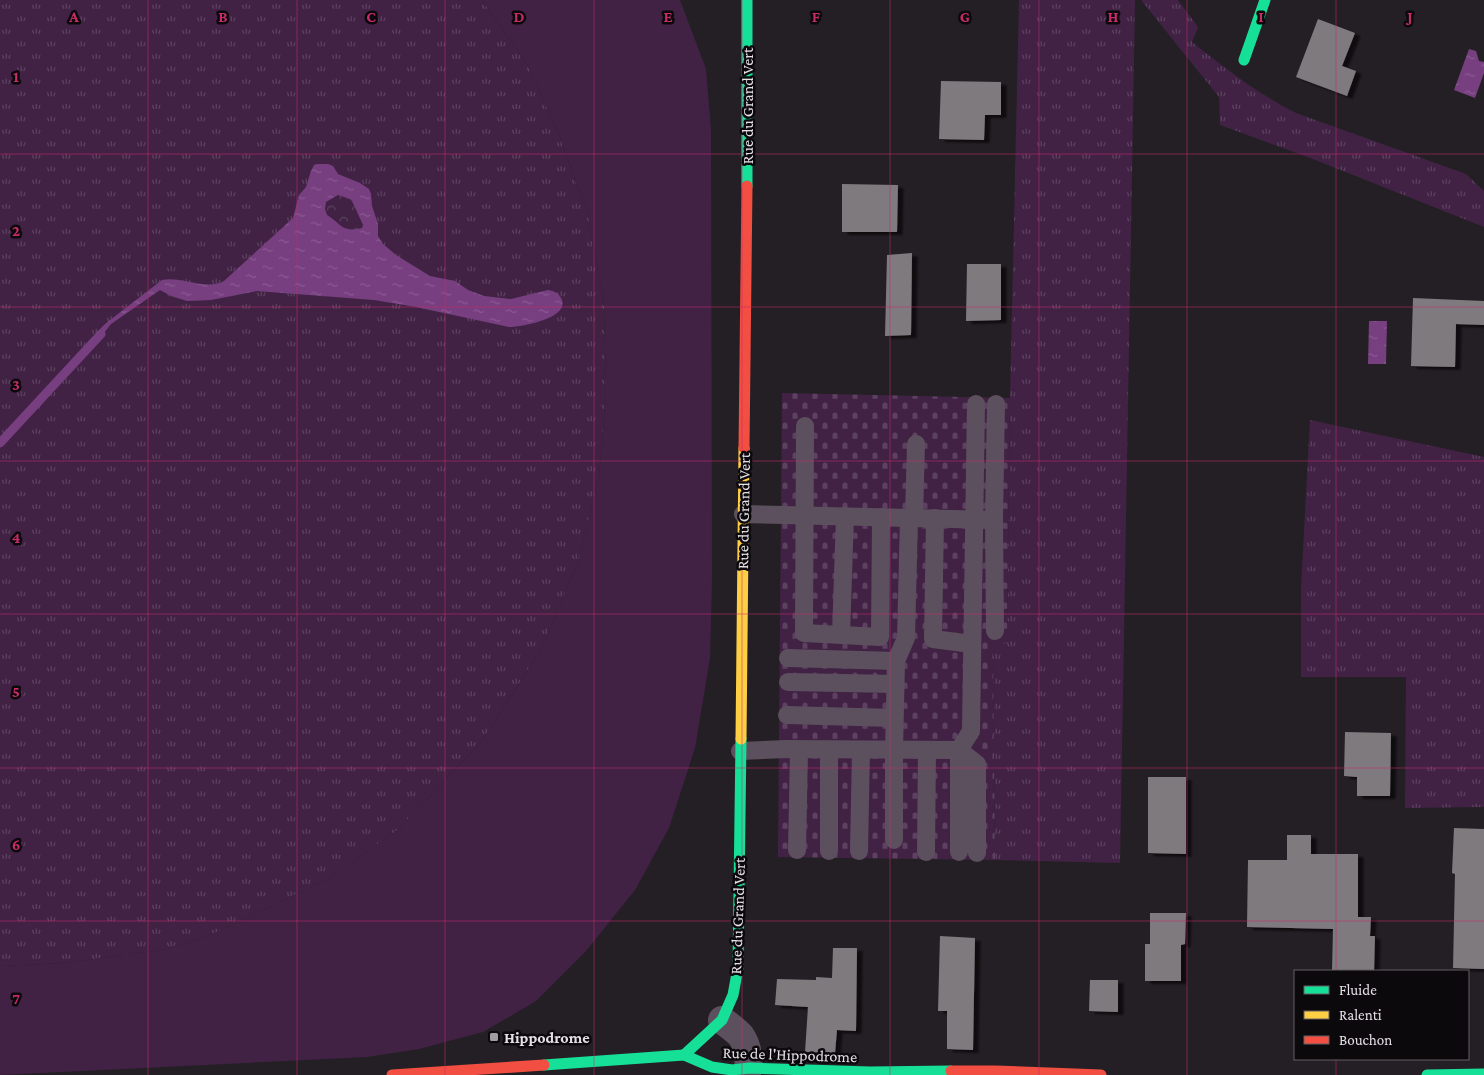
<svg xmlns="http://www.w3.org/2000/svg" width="1484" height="1075" viewBox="0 0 1484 1075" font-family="'Crimson Pro',serif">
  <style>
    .grass { fill: url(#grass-tufts) }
    .forest { fill: url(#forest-crowns) }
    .cemetery { fill: url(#cemetery-stones) }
    .garden { fill: #412245 }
    .water { fill: url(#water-ripples); fill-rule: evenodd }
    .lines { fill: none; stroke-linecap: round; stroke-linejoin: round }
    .stream { stroke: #773f80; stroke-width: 9 }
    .building { fill: #7e7a7e; filter: url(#shadow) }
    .lane { stroke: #5d505e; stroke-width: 18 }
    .street { stroke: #5d505e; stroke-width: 28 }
    .fast { stroke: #16e098; stroke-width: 11 }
    .slow { stroke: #ffcf43; stroke-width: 11 }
    .jam { stroke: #f24e42; stroke-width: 11 }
    .grid { fill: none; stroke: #c62c69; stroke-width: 1; stroke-opacity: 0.55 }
    .poi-dot { fill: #a19ca2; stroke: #0c090c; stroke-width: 2 }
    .labels { text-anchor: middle; stroke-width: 5; stroke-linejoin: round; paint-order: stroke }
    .street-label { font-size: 16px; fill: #e5e0e6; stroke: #0c090c }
    .poi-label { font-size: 16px; font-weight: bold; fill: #e5e0e6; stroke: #0c090c; text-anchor: start }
    .grid-label { font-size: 16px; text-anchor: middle; font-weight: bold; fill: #c62c69; stroke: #0c090c; stroke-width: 5; stroke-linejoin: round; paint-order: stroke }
  </style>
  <defs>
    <pattern id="grass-tufts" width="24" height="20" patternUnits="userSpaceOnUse" patternTransform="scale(1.25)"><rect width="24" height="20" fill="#412245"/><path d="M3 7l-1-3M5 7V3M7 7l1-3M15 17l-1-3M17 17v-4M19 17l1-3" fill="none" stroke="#5c4260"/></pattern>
    <pattern id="forest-crowns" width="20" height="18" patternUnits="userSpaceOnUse" patternTransform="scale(1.25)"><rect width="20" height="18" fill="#412245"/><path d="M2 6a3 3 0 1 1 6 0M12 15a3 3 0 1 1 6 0" fill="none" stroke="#5c4260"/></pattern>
    <pattern id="cemetery-stones" width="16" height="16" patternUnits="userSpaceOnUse" patternTransform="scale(1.25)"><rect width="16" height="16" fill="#412245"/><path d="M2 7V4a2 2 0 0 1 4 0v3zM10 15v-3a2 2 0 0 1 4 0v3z" fill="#5c4260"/></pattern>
    <pattern id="water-ripples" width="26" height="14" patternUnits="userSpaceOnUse" patternTransform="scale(1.25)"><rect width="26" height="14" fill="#773f80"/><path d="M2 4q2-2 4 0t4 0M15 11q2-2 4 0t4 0" fill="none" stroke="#8a5a92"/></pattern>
    <filter id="shadow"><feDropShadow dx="5.5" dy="3" stdDeviation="1" flood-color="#0009"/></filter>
  </defs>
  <rect width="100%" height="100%" fill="#241f24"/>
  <!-- grass -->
  <g class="grass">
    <polygon points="0,0 482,0 529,67 559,135 588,215 604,306 606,394 599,476 579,559 542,648 482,741 399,829 330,878 215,933 167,949 65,963 0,966"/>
    <polygon points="1019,0 1135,0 1120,863 995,860 993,644 1007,642 1010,398"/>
    <path d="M1141 0H1178L1198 27 1192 42C1225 68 1258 94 1296 113L1466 174 1484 191V227L1313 159 1220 125 1219 97Z"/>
    <polygon points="1310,420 1484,457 1484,807 1405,808 1406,677 1301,677 1301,587"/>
  </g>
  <!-- forest -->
  <path class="forest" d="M338 194 350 199 352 201 363 225 362 228C341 233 342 224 327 215L325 209 326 202Z"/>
  <!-- cemetery -->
  <polygon class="cemetery" points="782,393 1010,398 1007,643 993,644 995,860 778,857"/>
  <!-- garden -->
  <polygon class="garden" points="482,0 680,0 706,69 711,129 712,579 710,658 695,748 669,828 635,890 586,951 536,1001 483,1032 419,1049 367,1057 0,1075 0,966 65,963 167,949 215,933 330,878 399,829 482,741 542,648 579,559 599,476 606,394 604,306 588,215 559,135 529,67"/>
  <!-- water -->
  <g class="water">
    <polygon points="1469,49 1476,51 1479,61 1484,62 1484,73 1475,98 1454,90"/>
    <path d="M317 164H328L333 166 338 174 360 183 369 189 371 194 372 206 378 224V236L383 244 396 255 430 276 455 281 468 290 484 296 511 299 548 290C555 291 558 293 561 298 572 318 521 327 509 327L416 307 374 300 257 291 211 300 187 301 171 296 160 290 111 324 103 334 96 333 105 324 162 280C182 276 205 291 224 281L293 218 299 195 306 187 311 171 314 165ZM338 195 350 199 352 201 363 225 362 228C341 233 342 224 327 215L325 209 326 202Z"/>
    <polygon points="1369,321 1387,321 1386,364 1368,364"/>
  </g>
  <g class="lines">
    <!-- stream -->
    <polyline class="stream" points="0,443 101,334"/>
  </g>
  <!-- building -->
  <g class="building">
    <polygon points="1318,19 1355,33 1342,66 1356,71 1347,96 1296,77"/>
    <polygon points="941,81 1001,82 1001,115 985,115 984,140 939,139"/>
    <polygon points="842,184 898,185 897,232 842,232"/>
    <polygon points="912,253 911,335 885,336 887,255"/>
    <polygon points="967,264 1001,264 1001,320 966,321"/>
    <polygon points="1413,298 1484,301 1484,325 1456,324 1455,367 1411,366"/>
    <polygon points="1345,732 1391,733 1390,796 1357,796 1357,777 1344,776"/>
    <polygon points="1148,777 1186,777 1186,854 1148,853"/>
    <polygon points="1454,828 1484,829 1484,969 1453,968 1455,874 1452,873"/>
    <polygon points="1287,835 1311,835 1311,854 1358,854 1358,917 1371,917 1370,936 1375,936 1374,971 1332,971 1333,929 1247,927 1248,860 1287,860"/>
    <polygon points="1150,913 1186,913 1185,944 1181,945 1181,981 1145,981 1145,944 1150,944"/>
    <polygon points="940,936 975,938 973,1050 947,1049 947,1011 938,1011"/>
    <polygon points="833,948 857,948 856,1031 837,1030 835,1053 805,1052 808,1007 775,1005 777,979 816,980 816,977 832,978"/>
    <polygon points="1090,980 1118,980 1118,1012 1089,1011"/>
  </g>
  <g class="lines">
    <!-- lane -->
    <g class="lane">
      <polyline points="805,426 804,633 880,637 881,517"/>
      <polyline points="743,514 994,520"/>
      <polyline points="914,517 916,444"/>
      <polyline points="935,518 933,639 972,644"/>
      <polyline points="995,631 994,520 996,404"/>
      <polyline points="841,635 845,516"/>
      <polyline points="788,658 896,661"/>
      <polyline points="788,682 895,684"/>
      <polyline points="787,715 894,718"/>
      <polyline points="959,750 977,764 977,853"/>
      <polyline points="959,750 959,852"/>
      <polyline points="740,751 787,749 959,750 971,731 976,404"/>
      <polyline points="894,840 894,750 896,661 906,638 909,517"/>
      <polyline points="797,850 799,750"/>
      <polyline points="829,851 829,750"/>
      <polyline points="859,851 861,750"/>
      <polyline points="926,852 927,750"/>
    </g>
    <!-- street -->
    <path class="street" d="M722 1020C728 1025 736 1030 741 1036 748 1046 751 1064 746 1075"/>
    <!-- fast -->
    <g class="fast">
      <polyline points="1244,60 1265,0"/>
      <polyline points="747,186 747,0"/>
      <polyline points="684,1055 722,1020 733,995 738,968 741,739"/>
      <polyline points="544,1065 684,1055 712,1067 732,1070 749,1068 870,1072 951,1071"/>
      <polyline points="1427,1075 1484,1074"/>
    </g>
    <!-- slow -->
    <polyline class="slow" points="741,739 744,448"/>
    <!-- jam -->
    <g class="jam">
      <polyline points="744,448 747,186"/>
      <polyline points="951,1071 995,1071 1101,1075"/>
      <polyline points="392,1075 544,1065"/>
    </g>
  </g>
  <!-- grid -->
  <path class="grid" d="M148 0V1075M297 0V1075M445 0V1075M594 0V1075M742 0V1075M890 0V1075M1039 0V1075M1187 0V1075M1336 0V971M0 154H1484M0 307H1484M0 461H1484M0 614H1484M0 768H1484M0 921H1484M1336 1059V1075"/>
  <!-- markers -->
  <rect class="poi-dot" x="489" y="1032" width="10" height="10" rx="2.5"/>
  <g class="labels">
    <!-- street labels -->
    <g class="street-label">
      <text transform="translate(747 106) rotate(-90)" y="6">Rue du Grand Vert</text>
      <text transform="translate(743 511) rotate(-89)" y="6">Rue du Grand Vert</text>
      <text transform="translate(737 916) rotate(-88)" y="6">Rue du Grand Vert</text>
      <text transform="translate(790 1054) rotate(2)" y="6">Rue de l'Hippodrome</text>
    </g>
    <!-- poi labels -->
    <g class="poi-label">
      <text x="504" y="1043">Hippodrome</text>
    </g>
  </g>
  <g class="grid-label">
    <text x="74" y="22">A</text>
    <text x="223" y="22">B</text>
    <text x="371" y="22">C</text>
    <text x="519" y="22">D</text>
    <text x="668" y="22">E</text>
    <text x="816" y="22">F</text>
    <text x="965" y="22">G</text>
    <text x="1113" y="22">H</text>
    <text x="1261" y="22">I</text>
    <text x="1410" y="22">J</text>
    <text x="16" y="82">1</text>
    <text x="16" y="236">2</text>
    <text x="16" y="390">3</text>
    <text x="16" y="543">4</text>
    <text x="16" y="697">5</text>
    <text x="16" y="850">6</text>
    <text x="16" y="1004">7</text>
  </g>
  <!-- legend -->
  <rect x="1294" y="970" width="175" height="90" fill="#0c090c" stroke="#635f63"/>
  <rect x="1304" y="986" width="25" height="8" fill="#16e098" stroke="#635f63"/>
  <text x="1339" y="995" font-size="15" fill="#e5e0e6">Fluide</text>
  <rect x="1304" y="1011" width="25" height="8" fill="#ffcf43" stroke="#635f63"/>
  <text x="1339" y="1020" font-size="15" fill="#e5e0e6">Ralenti</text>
  <rect x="1304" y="1036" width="25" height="8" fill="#f24e42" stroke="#635f63"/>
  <text x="1339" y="1045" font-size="15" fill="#e5e0e6">Bouchon</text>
</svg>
